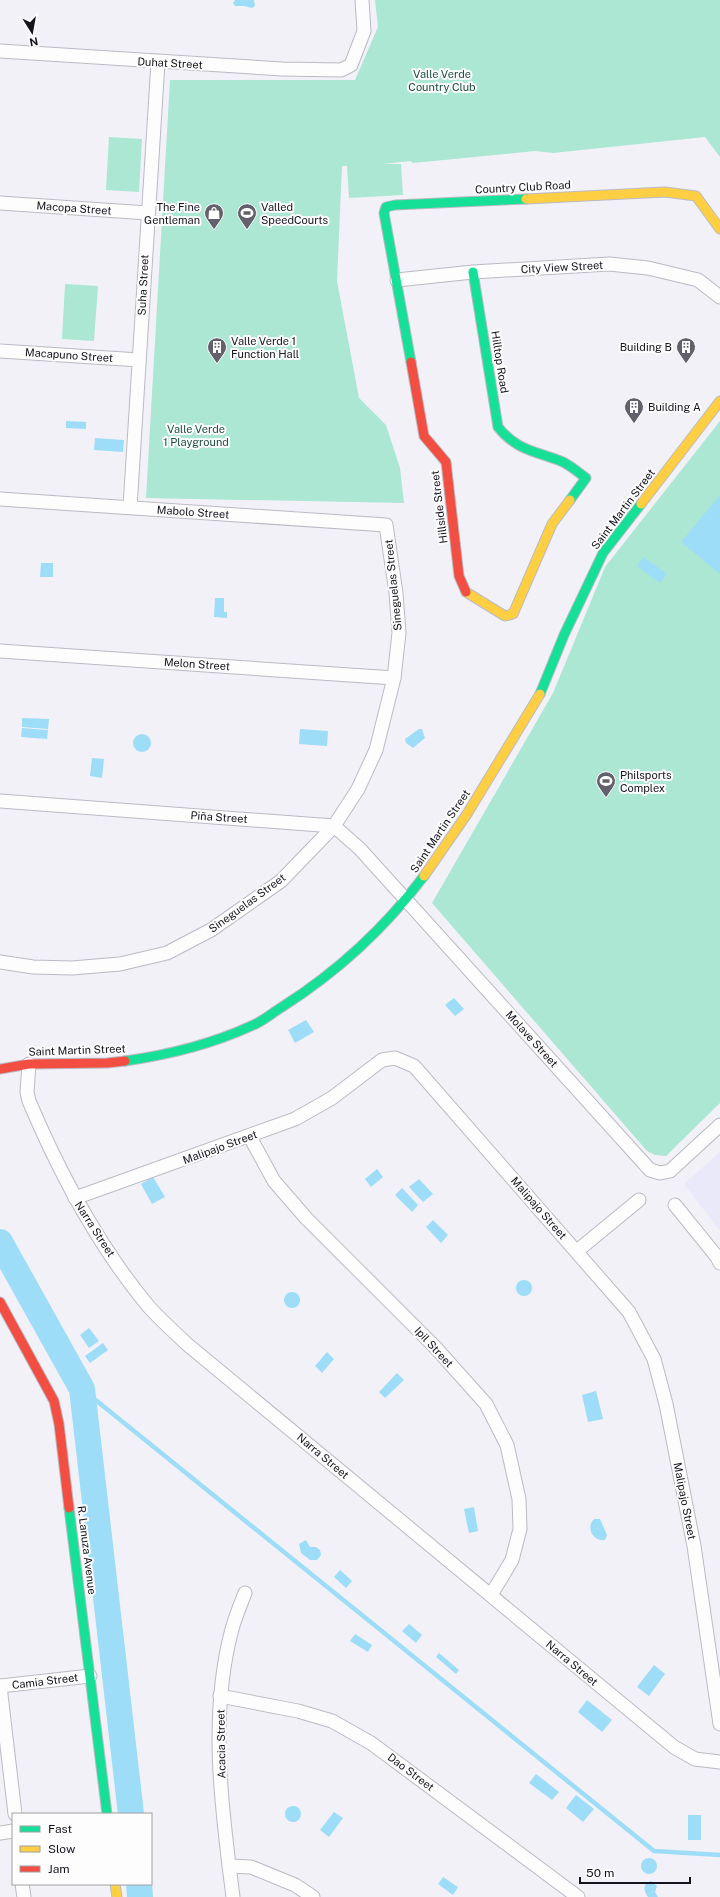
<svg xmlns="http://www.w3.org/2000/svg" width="720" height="1897" viewBox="0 0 720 1897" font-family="'Public Sans',sans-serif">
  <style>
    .built { fill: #eae9f9 }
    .green { fill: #abe7d2 }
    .water { fill: #9dddf7 }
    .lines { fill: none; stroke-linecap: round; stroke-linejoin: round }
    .stream { stroke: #9dddf7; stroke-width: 4.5 }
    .river { stroke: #9dddf7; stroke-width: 26 }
    .street-casing { stroke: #bbbac3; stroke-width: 15 }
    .fast-casing { stroke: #bbbac3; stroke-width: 11 }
    .slow-casing { stroke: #bbbac3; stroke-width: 11 }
    .jam-casing { stroke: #bbbac3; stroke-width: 11 }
    .street { stroke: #fdfdfe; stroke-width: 13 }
    .fast { stroke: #16e098; stroke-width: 9 }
    .slow { stroke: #ffcf43; stroke-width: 9 }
    .jam { stroke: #f24e42; stroke-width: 9 }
    .labels { text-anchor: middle; stroke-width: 4; stroke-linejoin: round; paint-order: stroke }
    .street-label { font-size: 11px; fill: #14121d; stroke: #fdfdfd }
    .park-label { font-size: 11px; fill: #1e4f3c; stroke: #fdfdfd }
    .poi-label { font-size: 11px; fill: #14121d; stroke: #fdfdfd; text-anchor: start }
  </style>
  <rect width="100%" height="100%" fill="#f2f1f8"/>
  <!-- built -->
  <polygon class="built" points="720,1152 720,1231 684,1184"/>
  <!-- green -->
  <g class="green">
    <polygon points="375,0 720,0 720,157 705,137 553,153 535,151 413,163 410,161 384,164 401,164 403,195 349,198 347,166 359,166 342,166 337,281 359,398 386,425 400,468 404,503 146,498 170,80 355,80 378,27"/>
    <polygon points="109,137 142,139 139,192 106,190"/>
    <polygon points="65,284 98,286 94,341 62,339"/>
    <polygon points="720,421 720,1103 666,1156 655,1155 647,1151 432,903 553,693 605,567"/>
  </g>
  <!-- water -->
  <g class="water">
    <polygon points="235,0 254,0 255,6 252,8 244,6 235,6 233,3"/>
    <polygon points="66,421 86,422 86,429 66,428"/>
    <polygon points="95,438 124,440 123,452 94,450"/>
    <polygon points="720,495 720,574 681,542"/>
    <polygon points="643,557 667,574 660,583 637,566"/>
    <polygon points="41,563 53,563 53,577 40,577"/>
    <polygon points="215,598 224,598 224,612 227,612 227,618 214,617"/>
    <polygon points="22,718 49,719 48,729 22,727"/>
    <polygon points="22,728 48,730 47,739 21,737"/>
    <polygon points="300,729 328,731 327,746 299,744"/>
    <polygon points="419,729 422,729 425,738 413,748 406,743 405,739"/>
    <circle cx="142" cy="743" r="9"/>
    <polygon points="92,758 104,759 102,778 90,776"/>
    <polygon points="454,998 464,1009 455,1016 445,1005"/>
    <polygon points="306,1020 314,1032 295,1043 288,1030"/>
    <polygon points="377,1169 383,1177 371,1187 365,1179"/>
    <polygon points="153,1177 165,1197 152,1204 141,1184"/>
    <polygon points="419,1179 433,1194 423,1202 409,1187"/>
    <polygon points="402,1188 418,1205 412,1212 395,1195"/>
    <polygon points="433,1220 448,1235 441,1243 426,1227"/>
    <circle cx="524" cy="1288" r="8"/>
    <circle cx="292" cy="1300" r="8"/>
    <polygon points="89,1328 99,1341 89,1348 80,1335"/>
    <polygon points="103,1343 108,1350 90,1363 85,1356"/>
    <polygon points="327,1352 334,1359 322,1373 315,1366"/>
    <polygon points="397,1373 404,1380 385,1398 379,1392"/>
    <polygon points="596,1391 603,1419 588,1422 582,1395"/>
    <polygon points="474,1507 478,1531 469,1533 464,1509"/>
    <path d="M594 1519H600L607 1535 605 1540C594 1542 585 1528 594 1519Z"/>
    <polygon points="306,1540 310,1547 316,1547 320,1550 321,1555 317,1560 310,1560 301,1553 299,1544"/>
    <polygon points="340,1570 352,1581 346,1588 334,1577"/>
    <polygon points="409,1624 422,1635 416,1643 402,1631"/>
    <polygon points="355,1634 372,1645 368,1652 350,1641"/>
    <polygon points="439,1653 459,1670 456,1674 436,1657"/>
    <polygon points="654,1665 665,1674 649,1696 637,1687"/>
    <polygon points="587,1700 612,1720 602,1732 578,1712"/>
    <polygon points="536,1774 559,1792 552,1800 529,1783"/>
    <polygon points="576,1795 594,1809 583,1822 566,1808"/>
    <circle cx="293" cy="1814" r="8"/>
    <polygon points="334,1812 343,1818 329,1837 320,1830"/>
    <rect x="688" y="1815" width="13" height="25"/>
    <circle cx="649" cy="1866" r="8"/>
    <polygon points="443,1877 458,1887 453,1895 438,1884"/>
    <path d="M651 1881 657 1886 655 1892 658 1897H648C645 1892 643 1889 646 1883Z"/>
  </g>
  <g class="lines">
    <!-- stream -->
    <polyline class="stream" points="82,1389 654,1851 720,1855"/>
    <!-- river -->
    <g class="river">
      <polyline points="0,1242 82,1389 131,1814"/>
      <polyline points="139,1884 140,1897"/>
    </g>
    <defs>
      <g id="street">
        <polyline points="0,51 282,69 341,70 351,65 364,31 362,0"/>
        <polyline points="0,203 148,213"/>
        <polyline points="397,280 473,272 609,264 648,268 698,280 720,297"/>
        <polyline points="0,351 139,360"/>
        <polyline points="0,499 386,525 396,593 399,633 394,678 376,750 358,789 334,826 281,881 211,930 167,953 120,964 72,968 33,967 0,962"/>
        <polyline points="130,507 158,62"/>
        <polyline points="0,651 394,678"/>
        <polyline points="0,801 334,826 360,849 650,1170 660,1173 670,1171 720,1125"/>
        <path d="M29 1064 27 1092 29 1101C59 1172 99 1247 149 1307 161 1320 175 1333 188 1345L674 1747 695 1759 720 1762"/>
        <polyline points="250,1137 274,1181 306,1218 435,1347 486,1404 507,1445 519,1499 520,1529 512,1560 491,1595"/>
        <polyline points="75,1198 295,1119 332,1098 382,1060 395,1058 414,1066 629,1312 654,1359 666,1404 694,1546 720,1724"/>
        <polyline points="675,1205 717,1257 720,1263"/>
        <polyline points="577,1251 639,1200"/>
        <polyline points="0,1686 15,1814"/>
        <polyline points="0,1686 90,1676"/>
        <polyline points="220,1696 298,1711 332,1721 371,1743 578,1897"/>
        <polyline points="0,1833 13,1831"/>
        <polyline points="229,1866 251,1867 295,1885 313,1897"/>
        <polyline points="22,1884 24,1897"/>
        <path d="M233 1897C222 1811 209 1719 231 1633 234 1620 240 1606 245 1593"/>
      </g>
      <g id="fast">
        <path d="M473 272 498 427C517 451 536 451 563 462 571 466 578 472 586 478L570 500"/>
        <polyline points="411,362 384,213 386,207 395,205 526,199"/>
        <polyline points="540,694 564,635 603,553 641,504"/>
        <path d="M125 1061C167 1055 212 1044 251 1026 262 1022 272 1013 282 1007 337 972 385 928 424 876"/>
        <polyline points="69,1508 107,1814"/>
      </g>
      <g id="slow">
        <polyline points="526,199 665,192 696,196 720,229"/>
        <polyline points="641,504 720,401"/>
        <polyline points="466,592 505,616 513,614 552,524 570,500"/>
        <polyline points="424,876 467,814 540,694"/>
        <polyline points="115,1884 117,1897"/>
      </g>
      <g id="jam">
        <polyline points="411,362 424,436 446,462 459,576 466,592"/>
        <polyline points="0,1069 29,1064 107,1063 125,1061"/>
        <polyline points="0,1302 54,1401 59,1424 69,1508"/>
      </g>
    </defs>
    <!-- street casing -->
    <use href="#street" class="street-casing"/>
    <!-- fast casing -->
    <use href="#fast" class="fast-casing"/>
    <!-- slow casing -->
    <use href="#slow" class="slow-casing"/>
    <!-- jam casing -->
    <use href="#jam" class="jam-casing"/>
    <!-- street -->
    <use href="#street" class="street"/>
    <!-- fast -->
    <use href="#fast" class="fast"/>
    <!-- slow -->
    <use href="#slow" class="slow"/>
    <!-- jam -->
    <use href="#jam" class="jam"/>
  </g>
  <!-- icons -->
  <defs>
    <symbol id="shop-pin" viewBox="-11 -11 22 30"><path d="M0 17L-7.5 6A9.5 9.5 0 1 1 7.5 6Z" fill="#62606a" stroke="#fdfdfd"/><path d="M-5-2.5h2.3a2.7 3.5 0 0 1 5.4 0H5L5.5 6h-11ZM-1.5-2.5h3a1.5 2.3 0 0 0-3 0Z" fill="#fff"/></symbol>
    <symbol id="stadium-pin" viewBox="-11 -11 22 30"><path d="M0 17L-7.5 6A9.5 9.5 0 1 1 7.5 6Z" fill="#62606a" stroke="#fdfdfd"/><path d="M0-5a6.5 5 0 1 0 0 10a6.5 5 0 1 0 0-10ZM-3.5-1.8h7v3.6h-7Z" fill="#fff"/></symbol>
    <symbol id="building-pin" viewBox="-11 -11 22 30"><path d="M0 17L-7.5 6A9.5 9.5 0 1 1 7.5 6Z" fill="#62606a" stroke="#fdfdfd"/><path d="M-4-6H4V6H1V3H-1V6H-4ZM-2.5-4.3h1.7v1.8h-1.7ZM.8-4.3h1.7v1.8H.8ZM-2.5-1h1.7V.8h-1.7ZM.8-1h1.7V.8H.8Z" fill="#fff"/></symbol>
  </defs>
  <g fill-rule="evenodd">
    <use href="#shop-pin" x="203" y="202" width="22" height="30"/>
    <use href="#stadium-pin" x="236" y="202" width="22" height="30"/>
    <use href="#building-pin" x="206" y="336" width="22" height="30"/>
    <use href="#building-pin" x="675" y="336" width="22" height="30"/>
    <use href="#building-pin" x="623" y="396" width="22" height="30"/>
    <use href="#stadium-pin" x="595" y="770" width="22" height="30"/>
  </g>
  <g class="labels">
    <!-- street labels -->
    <g class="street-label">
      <text transform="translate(170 63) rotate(3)" y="4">Duhat Street</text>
      <text transform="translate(523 187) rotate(-3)" y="4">Country Club Road</text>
      <text transform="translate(74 208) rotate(4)" y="4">Macopa Street</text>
      <text transform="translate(562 267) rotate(-3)" y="4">City View Street</text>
      <text transform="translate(143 285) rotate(-87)" y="4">Suha Street</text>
      <text transform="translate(69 355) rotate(4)" y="4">Macapuno Street</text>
      <text transform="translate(500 362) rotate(81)" y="4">Hilltop Road</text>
      <text transform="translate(439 507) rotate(-97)" y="4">Hillside Street</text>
      <text transform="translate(623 509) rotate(-53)" y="4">Saint Martin Street</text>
      <text transform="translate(193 512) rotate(4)" y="4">Mabolo Street</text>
      <text transform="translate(393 585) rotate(-96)" y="4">Sineguelas Street</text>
      <text transform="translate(197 664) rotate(4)" y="4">Melon Street</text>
      <text transform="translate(219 817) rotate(4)" y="4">Piña Street</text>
      <text transform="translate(440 831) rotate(-56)" y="4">Saint Martin Street</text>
      <text transform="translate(247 903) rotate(-36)" y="4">Sineguelas Street</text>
      <text transform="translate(532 1039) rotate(48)" y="4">Molave Street</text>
      <text transform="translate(77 1050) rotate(-2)" y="4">Saint Martin Street</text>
      <text transform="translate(220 1147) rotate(-20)" y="4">Malipajo Street</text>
      <text transform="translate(539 1208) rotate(49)" y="4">Malipajo Street</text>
      <text transform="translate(95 1229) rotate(57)" y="4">Narra Street</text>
      <text transform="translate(434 1347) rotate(47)" y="4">Ipil Street</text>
      <text transform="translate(323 1456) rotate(40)" y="4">Narra Street</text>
      <text transform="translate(685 1501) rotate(79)" y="4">Malipajo Street</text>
      <text transform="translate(87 1550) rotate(83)" y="4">R. Lanuza Avenue</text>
      <text transform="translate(572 1663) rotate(40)" y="4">Narra Street</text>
      <text transform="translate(45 1681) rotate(-7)" y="4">Camia Street</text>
      <text transform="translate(221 1744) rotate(-91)" y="4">Acacia Street</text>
      <text transform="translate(411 1772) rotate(37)" y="4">Dao Street</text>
    </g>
    <!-- park labels -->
    <g class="park-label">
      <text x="442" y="78">Valle Verde<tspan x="442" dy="13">Country Club</tspan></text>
      <text x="196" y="433">Valle Verde<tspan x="196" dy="13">1 Playground</tspan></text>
    </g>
    <!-- poi labels -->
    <g class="poi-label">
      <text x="200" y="211" text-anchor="end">The Fine<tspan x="200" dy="13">Gentleman</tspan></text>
      <text x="261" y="211">Valled<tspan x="261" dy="13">SpeedCourts</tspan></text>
      <text x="231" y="345">Valle Verde 1<tspan x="231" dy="13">Function Hall</tspan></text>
      <text x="672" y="351" text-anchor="end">Building B</text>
      <text x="648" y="411">Building A</text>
      <text x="620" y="779">Philsports<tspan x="620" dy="13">Complex</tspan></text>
    </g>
  </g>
  <!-- legend -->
  <rect x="12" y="1813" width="140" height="72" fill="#fdfdfd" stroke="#a09fa3"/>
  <rect x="20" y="1826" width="20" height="6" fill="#16e098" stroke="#a09fa3"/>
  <text x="48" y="1833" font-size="12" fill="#14121d">Fast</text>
  <rect x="20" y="1846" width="20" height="6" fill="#ffcf43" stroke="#a09fa3"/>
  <text x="48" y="1853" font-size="12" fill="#14121d">Slow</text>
  <rect x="20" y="1866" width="20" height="6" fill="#f24e42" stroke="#a09fa3"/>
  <text x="48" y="1873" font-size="12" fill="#14121d">Jam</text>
  <!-- north arrow -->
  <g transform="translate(32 32) rotate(169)" stroke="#fdfdfd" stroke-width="3" paint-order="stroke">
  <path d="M0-3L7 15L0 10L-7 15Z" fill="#14121d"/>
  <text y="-6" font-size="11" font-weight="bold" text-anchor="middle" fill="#14121d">N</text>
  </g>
  <!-- scale -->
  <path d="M580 1877v6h110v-6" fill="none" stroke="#14121d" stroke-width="2"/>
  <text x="586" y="1877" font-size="12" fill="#14121d" stroke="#fdfdfd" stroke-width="3" paint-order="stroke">50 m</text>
</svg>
